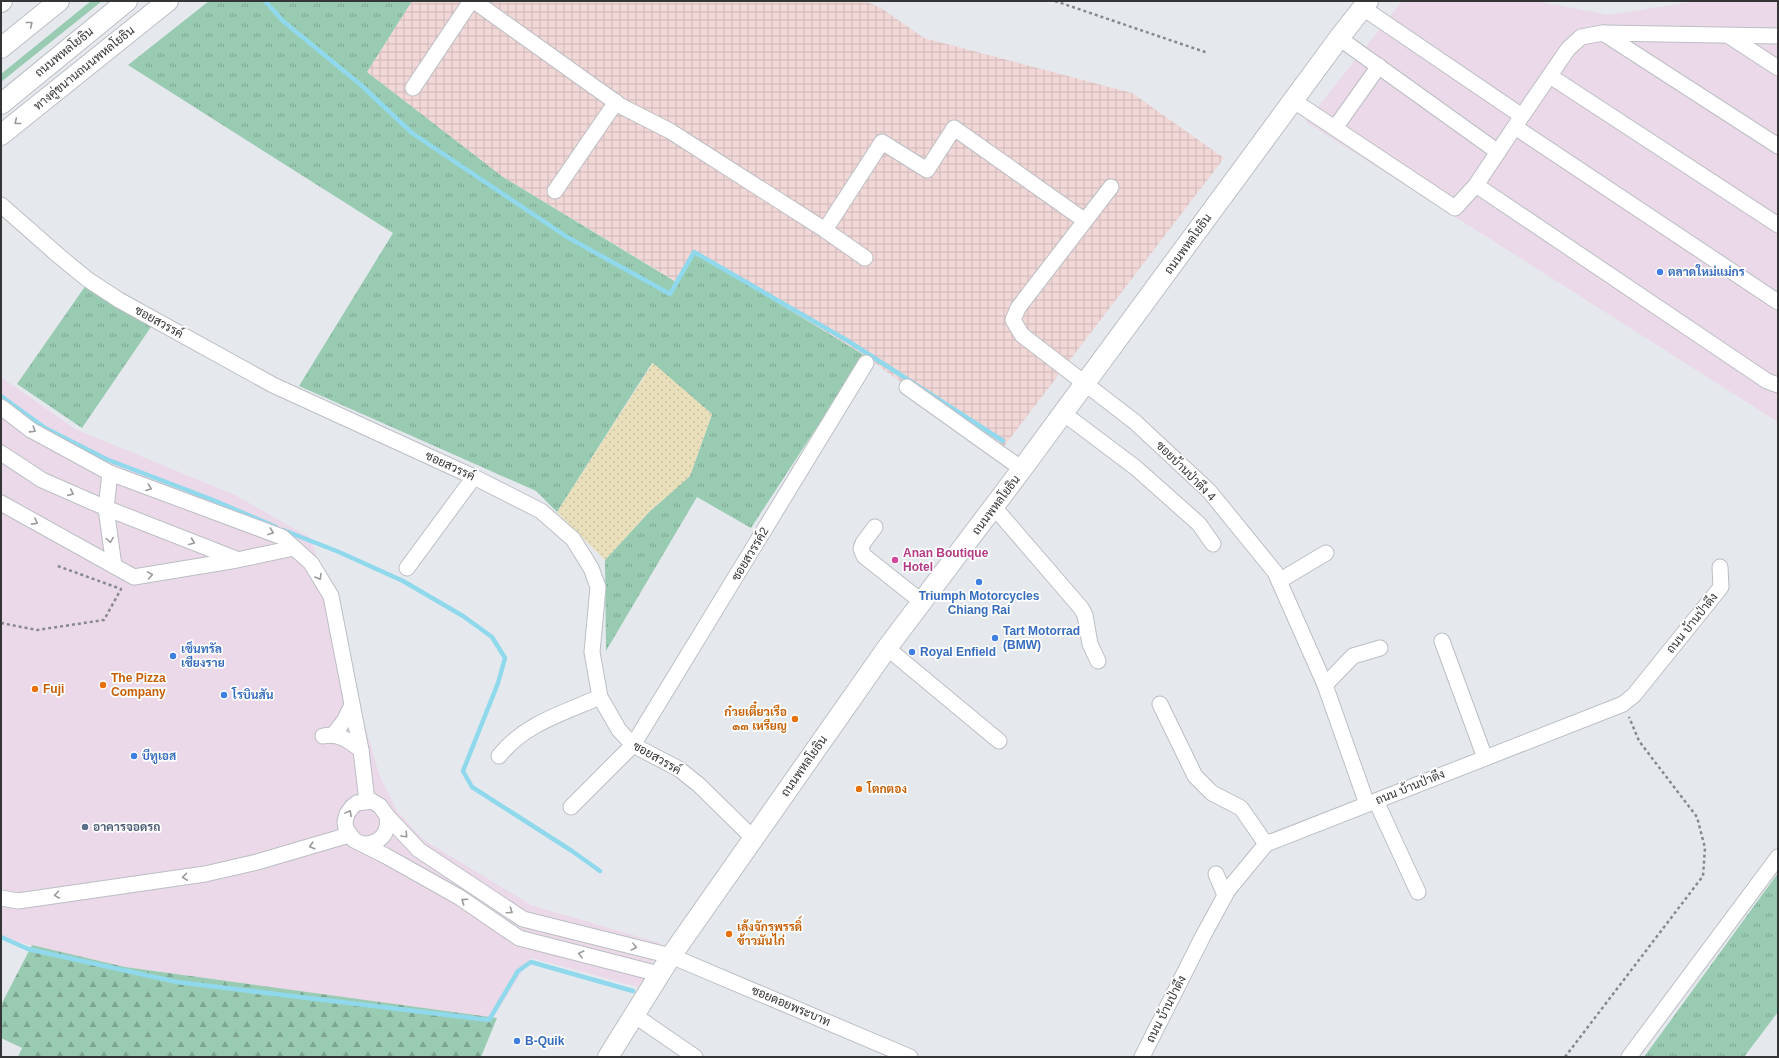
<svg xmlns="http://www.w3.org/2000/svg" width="1779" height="1058" viewBox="0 0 1779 1058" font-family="Helvetica,Sarabun,sans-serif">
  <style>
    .commercial { fill: #ebd8e8 }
    .industrial { fill: url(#industrial-grid) }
    .grass { fill: url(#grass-tufts) }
    .forest { fill: url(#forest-firs) }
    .sand { fill: url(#sand-dots) }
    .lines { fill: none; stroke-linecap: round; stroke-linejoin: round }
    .stream { stroke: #90d9ed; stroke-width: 4.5 }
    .minor-casing { stroke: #bbbfc4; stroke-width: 17 }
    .major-casing { stroke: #bbbfc4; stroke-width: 22 }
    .path { stroke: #878a8d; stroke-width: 2.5; stroke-dasharray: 3 3; stroke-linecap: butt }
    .minor { stroke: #fff; stroke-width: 15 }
    .major { stroke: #fff; stroke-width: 20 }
    .oneway { stroke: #999a9b }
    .shop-dot { fill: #3f7fe0; stroke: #fff; stroke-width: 1.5 }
    .hotel-dot { fill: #d1479c; stroke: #fff; stroke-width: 1.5 }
    .food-dot { fill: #e8710a; stroke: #fff; stroke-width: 1.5 }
    .service-dot { fill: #5c6f8a; stroke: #fff; stroke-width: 1.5 }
    .labels { text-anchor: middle; stroke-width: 3.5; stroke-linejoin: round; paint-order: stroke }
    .street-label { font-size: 12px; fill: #333537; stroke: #fff }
    .shop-label { font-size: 12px; font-weight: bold; fill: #366cbe; stroke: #fff; text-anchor: start }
    .hotel-label { font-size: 12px; font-weight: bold; fill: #b23c85; stroke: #fff; text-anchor: start }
    .food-label { font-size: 12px; font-weight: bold; fill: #c56008; stroke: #fff; text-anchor: start }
    .service-label { font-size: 12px; font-weight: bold; fill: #4e5e75; stroke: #fff; text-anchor: start }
  </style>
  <defs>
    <pattern id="industrial-grid" width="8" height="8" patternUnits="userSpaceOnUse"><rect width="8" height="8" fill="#f2d7d7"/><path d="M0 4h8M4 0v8" fill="none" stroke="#d0b9b9"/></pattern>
    <pattern id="grass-tufts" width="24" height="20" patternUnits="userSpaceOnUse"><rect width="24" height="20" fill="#99cbb2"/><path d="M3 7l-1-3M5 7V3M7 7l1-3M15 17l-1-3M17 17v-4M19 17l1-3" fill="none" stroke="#7da692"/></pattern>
    <pattern id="forest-firs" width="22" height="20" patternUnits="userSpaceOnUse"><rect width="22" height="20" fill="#99cbb2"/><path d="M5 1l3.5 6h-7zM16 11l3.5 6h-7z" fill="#7da692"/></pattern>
    <pattern id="sand-dots" width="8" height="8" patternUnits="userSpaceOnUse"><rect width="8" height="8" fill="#e9dfba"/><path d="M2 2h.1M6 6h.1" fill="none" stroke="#c8c0a0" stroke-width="1.8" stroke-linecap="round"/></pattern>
  </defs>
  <rect width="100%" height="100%" fill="#e5e9ee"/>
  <!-- commercial -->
  <g class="commercial">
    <polygon points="1402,1 1536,1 1609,15 1697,1 1778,1 1778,422 1306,122"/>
    <polygon points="1,377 75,429 235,495 311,538 379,774 397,811 424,840 531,905 660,943 642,988 531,958 493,1018 125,967 14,941 1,935"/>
  </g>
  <!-- industrial -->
  <polygon class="industrial" points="412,1 865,1 881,8 924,38 1132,93 1224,158 1002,449 891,375 864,355 694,252 677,282 503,177 367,72"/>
  <!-- grass -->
  <g class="grass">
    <polygon points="91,1 102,1 1,82 1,74"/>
    <polygon points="209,1 412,1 367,72 503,177 676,282 694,252 864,355 751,528 697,497 606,651 605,560 649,512 690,476 712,414 652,363 557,512 536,491 299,386 393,233 128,65"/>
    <polygon points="86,285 153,324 82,428 17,384"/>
    <polygon points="1778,873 1778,1012 1744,1057 1644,1057"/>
  </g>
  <!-- forest -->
  <polygon class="forest" points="32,945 125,967 497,1018 481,1057 18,1057 22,1048 1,1038 1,1005"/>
  <!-- sand -->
  <polygon class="sand" points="653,363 712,414 690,476 649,512 605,560 557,512"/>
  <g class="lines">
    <!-- stream -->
    <g class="stream">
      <polyline points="265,1 283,21 361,85 412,133 567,237 670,294 694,252 848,341 1003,441"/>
      <polyline points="1,396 45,428 106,459 213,500 276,527"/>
      <polyline points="283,530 339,552 403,581 463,616 492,637 505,658 498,683 463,771 472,787 572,851 600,871"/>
      <polyline points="1,937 28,949 177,982 489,1020 518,971 531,962 633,991"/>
    </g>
    <defs>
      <g id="minor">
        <polyline points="474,1 621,106 670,131 825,230 865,258"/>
        <polyline points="1363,8 1522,116 1568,49 1581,37 1603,33 1778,36"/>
        <polyline points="1603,33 1778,146"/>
        <polyline points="1729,36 1778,68"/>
        <polyline points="1550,76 1778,225"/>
        <polyline points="413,88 471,1"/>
        <polyline points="1294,101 1455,208 1476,185 1498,152 1339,38"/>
        <polyline points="1515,127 1778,302"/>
        <polyline points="1335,128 1379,66"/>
        <polyline points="1498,152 1520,119"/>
        <polyline points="1476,185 1767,381 1778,385"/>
        <polyline points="1111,187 1018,308 1013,320 1022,335 1135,422 1209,491 1275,572 1325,685 1367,804"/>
        <polyline points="555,191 616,102"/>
        <polyline points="1,205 59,256 87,279 119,300 273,385 474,477 541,511 573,539 591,568 598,587 592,652 600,697 619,730 633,745 679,769 699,785 753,838"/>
        <polyline points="825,230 882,142 927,170 954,128 1084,220"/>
        <polyline points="907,387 1022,469"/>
        <polyline points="1,407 31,430 110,473 282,537 311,563 331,596 361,750 367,801"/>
        <polyline points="1063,413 1136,468 1199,524 1213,544"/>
        <polyline points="1,453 42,480 106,508 236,559"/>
        <polyline points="110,473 106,508 114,566"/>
        <polyline points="1,503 134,577 237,560 294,548"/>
        <polyline points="994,507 1081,608 1085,615 1090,644 1098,661"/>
        <polyline points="875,527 863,543 861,549 864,556 922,602"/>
        <polyline points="407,568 474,477"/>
        <polyline points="1279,581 1326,553"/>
        <polyline points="1442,641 1485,758"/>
        <polyline points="887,648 999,741"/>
        <polyline points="1325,685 1353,656 1380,648"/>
        <polyline points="1160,704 1195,776 1212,793 1241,808 1266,844"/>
        <polyline points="334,734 344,721 352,705"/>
        <path d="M323 736C339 733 348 740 361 750"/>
        <path d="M499 756C524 724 563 713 600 697"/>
        <polyline points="1376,801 1418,892"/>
        <polyline points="571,807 633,745 866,363"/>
        <path d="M363 844C380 844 390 833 387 816"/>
        <polyline points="1216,874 1225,895"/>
        <polyline points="1,898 18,901 205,874 257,862 349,835"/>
        <polyline points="659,974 519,938 459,897 386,856 354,840 346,829 345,822 347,814 352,807 357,803 372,801 380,806 387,816 419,850 523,919 671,956 910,1057"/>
        <polyline points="634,1015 695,1057"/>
        <polyline points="1142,1057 1203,936 1228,890 1266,844 1623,704 1634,695 1721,587 1720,567"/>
        <polyline points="1629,1057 1778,857"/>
      </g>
      <g id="major">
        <polyline points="1,2 2,1"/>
        <polyline points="1,48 59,1"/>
        <polyline points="1,104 127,1"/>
        <polyline points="1,135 168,1"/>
        <polyline points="608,1057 671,956 887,648 1022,469 1339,38 1368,1"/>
      </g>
    </defs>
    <!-- minor casing -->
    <use href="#minor" class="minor-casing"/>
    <!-- major casing -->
    <use href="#major" class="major-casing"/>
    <!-- path -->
    <g class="path">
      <polyline points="1055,1 1208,53"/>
      <polyline points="1,623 37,630 104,620 121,589 55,565"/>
      <polyline points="1565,1057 1703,876 1705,848 1697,817 1639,741 1629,717"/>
    </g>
    <!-- minor -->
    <use href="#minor" class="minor"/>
    <!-- major -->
    <use href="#major" class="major"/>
  </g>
  <!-- one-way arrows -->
  <defs><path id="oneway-chevron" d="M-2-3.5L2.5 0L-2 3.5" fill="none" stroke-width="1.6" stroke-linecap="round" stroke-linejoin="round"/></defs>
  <g class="oneway">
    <use href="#oneway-chevron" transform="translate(30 24) rotate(-39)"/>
    <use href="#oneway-chevron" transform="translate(17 122) rotate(141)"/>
    <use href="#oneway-chevron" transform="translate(33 430) rotate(32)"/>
    <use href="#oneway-chevron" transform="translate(149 488) rotate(20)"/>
    <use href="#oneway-chevron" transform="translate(71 493) rotate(24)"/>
    <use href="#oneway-chevron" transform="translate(35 522) rotate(29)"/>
    <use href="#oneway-chevron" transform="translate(271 532) rotate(20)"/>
    <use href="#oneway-chevron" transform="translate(110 540) rotate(82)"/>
    <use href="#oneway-chevron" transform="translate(192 542) rotate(22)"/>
    <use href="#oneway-chevron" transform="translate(150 575) rotate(-10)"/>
    <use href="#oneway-chevron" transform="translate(319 577) rotate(59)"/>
    <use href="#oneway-chevron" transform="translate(349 813) rotate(-62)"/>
    <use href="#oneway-chevron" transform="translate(405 835) rotate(47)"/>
    <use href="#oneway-chevron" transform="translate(312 846) rotate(163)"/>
    <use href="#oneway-chevron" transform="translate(185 877) rotate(172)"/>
    <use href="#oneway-chevron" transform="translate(57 895) rotate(172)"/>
    <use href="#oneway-chevron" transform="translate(464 901) rotate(-146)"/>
    <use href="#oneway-chevron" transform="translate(510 911) rotate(34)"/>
    <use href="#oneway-chevron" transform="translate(634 947) rotate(14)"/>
    <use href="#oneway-chevron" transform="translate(581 954) rotate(-166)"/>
  </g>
  <!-- markers -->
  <g class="shop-dot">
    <circle cx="1660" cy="272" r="4"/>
    <circle cx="979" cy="582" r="4"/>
    <circle cx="995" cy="638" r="4"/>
    <circle cx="912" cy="652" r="4"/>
    <circle cx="173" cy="656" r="4"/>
    <circle cx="224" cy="695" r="4"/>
    <circle cx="134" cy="756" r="4"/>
    <circle cx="517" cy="1041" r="4"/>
  </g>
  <circle class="hotel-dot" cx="895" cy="560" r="4"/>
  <g class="food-dot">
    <circle cx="103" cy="685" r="4"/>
    <circle cx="35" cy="689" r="4"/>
    <circle cx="795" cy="719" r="4"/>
    <circle cx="859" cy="789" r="4"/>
    <circle cx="729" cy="934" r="4"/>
  </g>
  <circle class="service-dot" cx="85" cy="827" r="4"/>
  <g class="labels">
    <!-- street labels -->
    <g class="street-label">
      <text transform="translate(64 52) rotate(-39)" y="4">ถนนพหลโยธิน</text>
      <text transform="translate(84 68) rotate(-39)" y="4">ทางคู่ขนานถนนพหลโยธิน</text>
      <text transform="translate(1188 244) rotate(-54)" y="4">ถนนพหลโยธิน</text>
      <text transform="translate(159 322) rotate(29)" y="4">ซอยสวรรค์</text>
      <text transform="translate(450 466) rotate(25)" y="4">ซอยสวรรค์</text>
      <text transform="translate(1186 471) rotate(45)" y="4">ซอยบ้านป่าตึง 4</text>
      <text transform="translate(996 505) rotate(-53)" y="4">ถนนพหลโยธิน</text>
      <text transform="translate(750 554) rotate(-59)" y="4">ซอยสวรรค์2</text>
      <text transform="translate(1692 623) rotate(-51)" y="4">ถนน บ้านป่าตึง</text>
      <text transform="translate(657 758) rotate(30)" y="4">ซอยสวรรค์</text>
      <text transform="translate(804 766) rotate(-55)" y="4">ถนนพหลโยธิน</text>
      <text transform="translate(1410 787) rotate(-22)" y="4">ถนน บ้านป่าตึง</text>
      <text transform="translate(791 1006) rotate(23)" y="4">ซอยดอยพระบาท</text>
      <text transform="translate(1166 1009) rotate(-63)" y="4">ถนน บ้านป่าตึง</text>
    </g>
    <!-- shop labels -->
    <g class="shop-label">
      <text x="1668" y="276">ตลาดใหม่แม่กร</text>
      <text x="979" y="600" text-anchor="middle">Triumph Motorcycles<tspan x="979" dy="14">Chiang Rai</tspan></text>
      <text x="1003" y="635">Tart Motorrad<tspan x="1003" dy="14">(BMW)</tspan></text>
      <text x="181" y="653">เซ็นทรัล<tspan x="181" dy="14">เชียงราย</tspan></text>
      <text x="920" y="656">Royal Enfield</text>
      <text x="232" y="699">โรบินสัน</text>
      <text x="142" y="760">บีทูเอส</text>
      <text x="525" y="1045">B-Quik</text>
    </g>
    <!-- hotel labels -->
    <g class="hotel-label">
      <text x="903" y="557">Anan Boutique<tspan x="903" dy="14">Hotel</tspan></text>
    </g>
    <!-- food labels -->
    <g class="food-label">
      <text x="111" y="682">The Pizza<tspan x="111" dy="14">Company</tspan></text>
      <text x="43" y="693">Fuji</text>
      <text x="787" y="716" text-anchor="end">ก๋วยเตี๋ยวเรือ<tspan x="787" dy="14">๑๓ เหรียญ</tspan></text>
      <text x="867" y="793">โตกตอง</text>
      <text x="737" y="931">เล้งจักรพรรดิ์<tspan x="737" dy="14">ข้าวมันไก่</tspan></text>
    </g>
    <!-- service labels -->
    <g class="service-label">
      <text x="93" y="831">อาคารจอดรถ</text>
    </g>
  </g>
  <!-- border -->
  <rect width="1779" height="1058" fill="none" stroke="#333537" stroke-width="4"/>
</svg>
